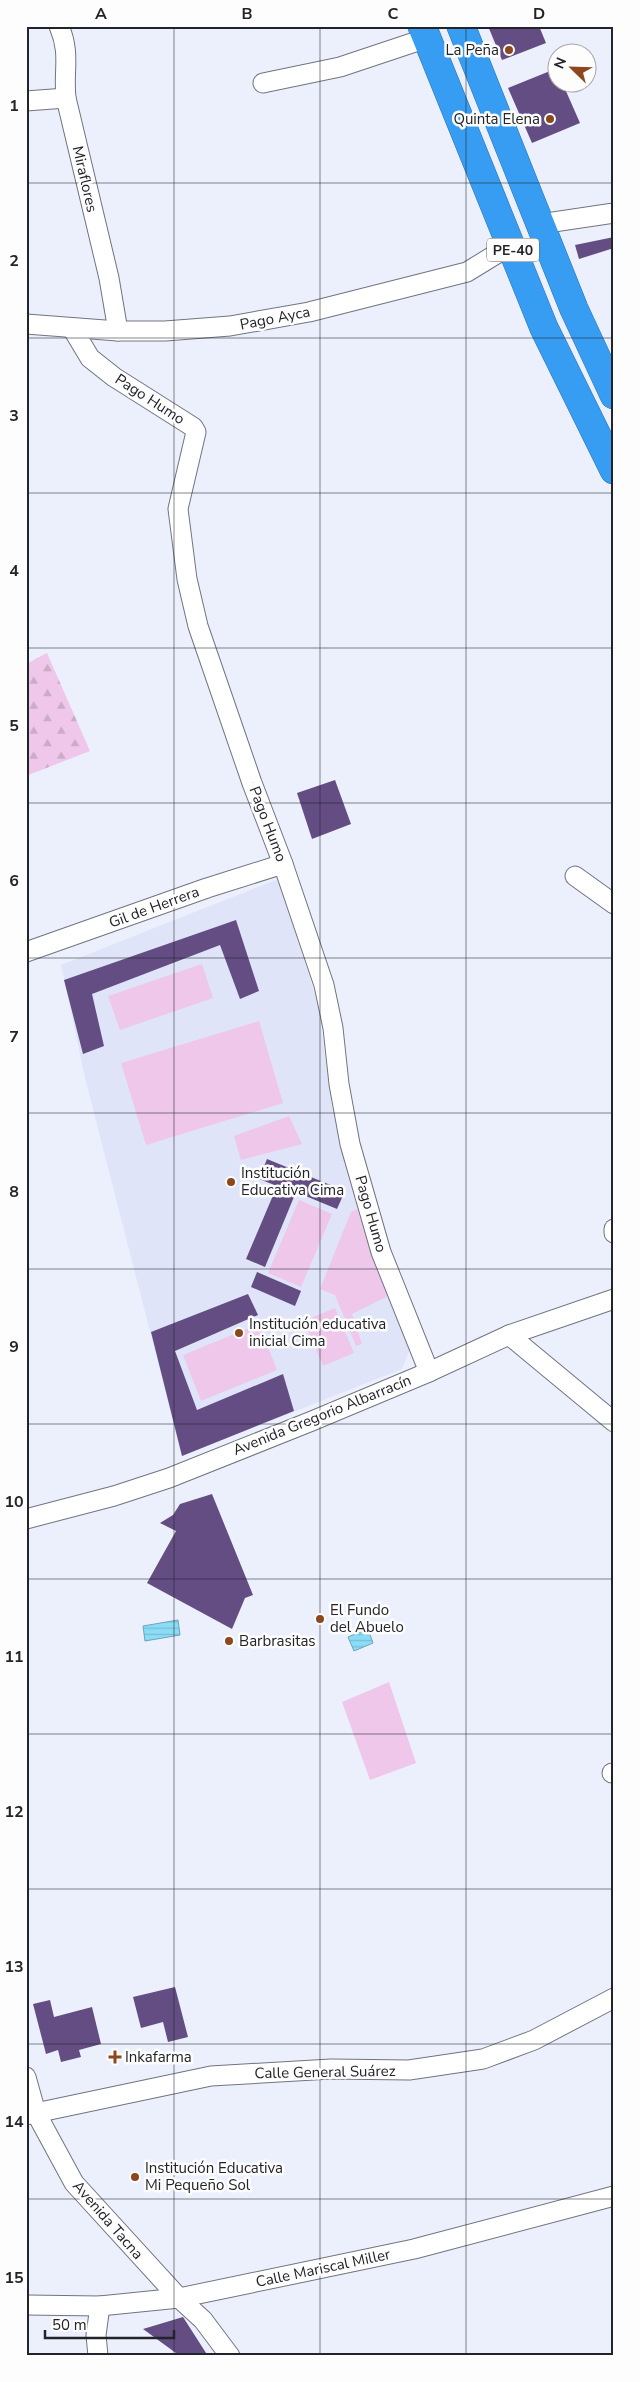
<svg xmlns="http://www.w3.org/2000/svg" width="640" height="2382" viewBox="0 0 640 2382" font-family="'Nunito Sans',sans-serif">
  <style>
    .built { fill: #dfe4f8 }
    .grass { fill: #eec7eb }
    .forest { fill: url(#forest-firs) }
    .water { fill: url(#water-rules); stroke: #6ca5b9 }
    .building { fill: #634d83 }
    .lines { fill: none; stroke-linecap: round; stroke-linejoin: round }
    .minor-casing { stroke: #717480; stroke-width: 21 }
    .highway-casing { stroke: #2f73ac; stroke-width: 29 }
    .minor { stroke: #fff; stroke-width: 19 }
    .highway { stroke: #369df2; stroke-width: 28 }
    .grid { fill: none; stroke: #232429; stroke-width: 1; stroke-opacity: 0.55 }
    .poi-dot { fill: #8c471d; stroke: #fdfdfd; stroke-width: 2 }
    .labels { text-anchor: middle; stroke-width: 5; stroke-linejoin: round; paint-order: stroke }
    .shield { fill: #fdfdfd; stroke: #646569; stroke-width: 1 }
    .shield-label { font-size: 14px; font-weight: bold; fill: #232429 }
    .poi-label { font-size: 15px; fill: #232429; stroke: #fdfdfd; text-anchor: start }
    .street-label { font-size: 15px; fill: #232429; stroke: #fdfdfd }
    .neatline { fill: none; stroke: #232429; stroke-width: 2 }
    .grid-label { font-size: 16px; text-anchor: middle; font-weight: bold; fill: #232429 }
  </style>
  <defs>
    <pattern id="forest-firs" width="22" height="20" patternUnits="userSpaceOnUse" patternTransform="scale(1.25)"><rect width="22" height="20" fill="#eec7eb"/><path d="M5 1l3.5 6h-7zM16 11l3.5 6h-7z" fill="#ccabca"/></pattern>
    <pattern id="water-rules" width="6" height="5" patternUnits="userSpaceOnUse" patternTransform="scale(1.25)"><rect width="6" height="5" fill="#8bdcf7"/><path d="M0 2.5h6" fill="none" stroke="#78bdd4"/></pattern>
  </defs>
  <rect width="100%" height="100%" fill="#ecf0fd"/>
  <!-- built -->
  <polygon class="built" points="278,879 318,1004 332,1107 345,1167 368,1244 410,1349 402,1369 182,1456 85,1078 61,965"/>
  <!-- grass -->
  <g class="grass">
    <polygon points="202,964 213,998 120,1030 108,996"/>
    <polygon points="259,1021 283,1103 146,1145 121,1063"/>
    <polygon points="289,1116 302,1144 241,1160 234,1136"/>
    <polygon points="299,1200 332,1214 301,1287 268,1273"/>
    <polygon points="357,1209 368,1244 388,1296 352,1314 362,1344 356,1346 335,1295 320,1289 351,1212"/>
    <polygon points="335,1308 354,1353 323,1366 304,1321"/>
    <polygon points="259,1324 277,1370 201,1401 183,1355"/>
    <polygon points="389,1682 416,1763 370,1780 342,1702"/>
  </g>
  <!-- forest -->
  <polygon class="forest" points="47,653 90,751 26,776 26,664"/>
  <!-- water -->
  <g class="water">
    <polygon points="178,1620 180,1635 145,1641 143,1626"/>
    <polygon points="368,1629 373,1643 354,1651 348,1637"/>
  </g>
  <!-- building -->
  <g class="building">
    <polygon points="488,26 539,26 546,43 502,60"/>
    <polygon points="555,69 558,82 562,82 580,123 532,143 508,88"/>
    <polygon points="614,237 614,248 579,259 575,245"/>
    <polygon points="335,780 351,824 312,839 297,793"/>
    <polygon points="236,920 259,991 240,999 220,945 92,994 104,1046 83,1054 64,980"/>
    <polygon points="267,1159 345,1191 337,1209 296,1192 265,1267 246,1259 277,1186 259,1179"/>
    <polygon points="257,1272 301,1291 295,1306 251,1287"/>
    <polygon points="248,1294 258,1315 175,1351 197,1410 283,1374 294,1411 182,1456 151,1332"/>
    <polygon points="212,1494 253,1595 245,1598 232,1629 147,1583 176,1531 160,1523 173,1515 180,1504"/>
    <polygon points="175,1987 188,2037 168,2042 163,2022 141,2028 133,1997"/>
    <polygon points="50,2000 54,2017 92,2007 101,2044 79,2050 81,2057 61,2062 58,2050 46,2054 33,2004"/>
    <polygon points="183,2317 208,2356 180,2356 143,2329"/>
  </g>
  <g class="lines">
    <defs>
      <g id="minor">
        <path d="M59 26C71 54 63 70 66 98L109 278 118 331"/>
        <polyline points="263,83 340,67 427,38"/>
        <polyline points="26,101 66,98"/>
        <polyline points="540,224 614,213"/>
        <polyline points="26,324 118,331 165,331 230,326 309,312 467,272 511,245"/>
        <polyline points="72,328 90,358 114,377 193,427 196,432 178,509 187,579 198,626 252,783 283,864 324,985 333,1028 339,1084 350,1144 381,1252 429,1372"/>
        <polyline points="575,876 614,904"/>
        <polyline points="26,952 207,888 283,864"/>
        <polyline points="614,1229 614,1233"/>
        <polyline points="509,1335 614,1422"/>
        <polyline points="26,1519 114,1496 169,1478 312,1421 429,1372 509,1335 614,1299"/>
        <polyline points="612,1773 614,1773"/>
        <polyline points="26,2077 36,2113 74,2183 179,2298 203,2320 230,2356"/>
        <polyline points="26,2115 211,2076 331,2069 409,2070 483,2059 534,2040 614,1998"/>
        <polyline points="26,2305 100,2306 179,2298 414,2249 614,2196"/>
        <polyline points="98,2356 96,2335 100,2306"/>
      </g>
      <g id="highway">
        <polyline points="422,26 544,328 614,470"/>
        <polyline points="461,26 574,309 614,395"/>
      </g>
    </defs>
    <!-- minor casing -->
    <use href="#minor" class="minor-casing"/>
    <!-- highway casing -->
    <use href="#highway" class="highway-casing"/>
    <!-- minor -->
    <use href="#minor" class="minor"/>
    <!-- highway -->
    <use href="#highway" class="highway"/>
  </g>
  <!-- grid -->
  <path class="grid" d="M174 26V2356M320 26V2356M466 26V2356M26 183H614M26 338H614M26 493H614M26 648H614M26 803H614M26 958H614M26 1113H614M26 1269H614M26 1424H614M26 1579H614M26 1734H614M26 1889H614M26 2044H614M26 2199H614"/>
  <!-- markers -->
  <g class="poi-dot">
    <circle cx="509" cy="50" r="5"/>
    <circle cx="550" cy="119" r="5"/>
    <circle cx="231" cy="1182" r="5"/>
    <circle cx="239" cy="1333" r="5"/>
    <circle cx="320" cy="1619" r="5"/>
    <circle cx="229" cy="1641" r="5"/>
    <path d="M112.5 2049.5h5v5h5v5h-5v5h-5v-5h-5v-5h5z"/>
    <circle cx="135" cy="2177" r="5"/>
  </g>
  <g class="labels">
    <!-- shield labels -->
    <rect class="shield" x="487" y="238.5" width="52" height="23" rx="4"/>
    <g class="shield-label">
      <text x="513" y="255">PE-40</text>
    </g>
    <!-- poi labels -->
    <g class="poi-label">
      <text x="499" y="55" text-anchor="end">La Peña</text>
      <text x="540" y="124" text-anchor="end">Quinta Elena</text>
      <text x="241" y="1178">Institución<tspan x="241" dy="17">Educativa Cima</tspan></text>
      <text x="249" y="1329">Institución educativa<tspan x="249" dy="17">inicial Cima</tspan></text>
      <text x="330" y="1615">El Fundo<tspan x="330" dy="17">del Abuelo</tspan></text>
      <text x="239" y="1646">Barbrasitas</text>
      <text x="125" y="2062">Inkafarma</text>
      <text x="145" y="2173">Institución Educativa<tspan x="145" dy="17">Mi Pequeño Sol</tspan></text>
    </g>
    <!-- street labels -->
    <g class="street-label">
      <text transform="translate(85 179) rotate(77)" y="5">Miraflores</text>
      <text transform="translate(275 318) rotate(-11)" y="5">Pago Ayca</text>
      <text transform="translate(150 399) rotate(33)" y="5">Pago Humo</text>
      <text transform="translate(268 824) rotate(69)" y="5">Pago Humo</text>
      <text transform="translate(154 907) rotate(-20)" y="5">Gil de Herrera</text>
      <text transform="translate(371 1214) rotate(74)" y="5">Pago Humo</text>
      <text transform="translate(322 1415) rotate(-22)" y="5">Avenida Gregorio Albarracín</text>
      <text transform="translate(325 2072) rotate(-1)" y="5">Calle General Suárez</text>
      <text transform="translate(108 2220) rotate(49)" y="5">Avenida Tacna</text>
      <text transform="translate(323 2268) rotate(-12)" y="5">Calle Mariscal Miller</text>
    </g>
  </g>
  <!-- border -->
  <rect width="640" height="2382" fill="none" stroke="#fdfdfd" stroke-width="55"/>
  <!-- north arrow -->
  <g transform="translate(572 68) rotate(293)"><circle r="24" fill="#fdfdfd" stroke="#a6a6a8"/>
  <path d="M0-4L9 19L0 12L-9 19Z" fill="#8c471d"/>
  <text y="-8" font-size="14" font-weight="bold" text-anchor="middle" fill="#232429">N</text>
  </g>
  <!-- scale -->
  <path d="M45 2330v8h129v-8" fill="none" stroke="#232429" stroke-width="2.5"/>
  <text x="52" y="2330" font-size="15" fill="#232429" stroke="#fdfdfd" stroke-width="4" paint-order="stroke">50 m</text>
  <rect x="28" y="28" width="584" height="2326" class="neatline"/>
  <g class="grid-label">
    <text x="101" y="19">A</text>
    <text x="247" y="19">B</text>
    <text x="393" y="19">C</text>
    <text x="539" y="19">D</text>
    <text x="14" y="111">1</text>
    <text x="14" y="266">2</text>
    <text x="14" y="421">3</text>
    <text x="14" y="576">4</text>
    <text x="14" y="731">5</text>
    <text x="14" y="886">6</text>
    <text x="14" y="1042">7</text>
    <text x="14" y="1197">8</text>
    <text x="14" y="1352">9</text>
    <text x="14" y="1507">10</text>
    <text x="14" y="1662">11</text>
    <text x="14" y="1817">12</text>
    <text x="14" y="1972">13</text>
    <text x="14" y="2127">14</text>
    <text x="14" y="2283">15</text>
  </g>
</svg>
